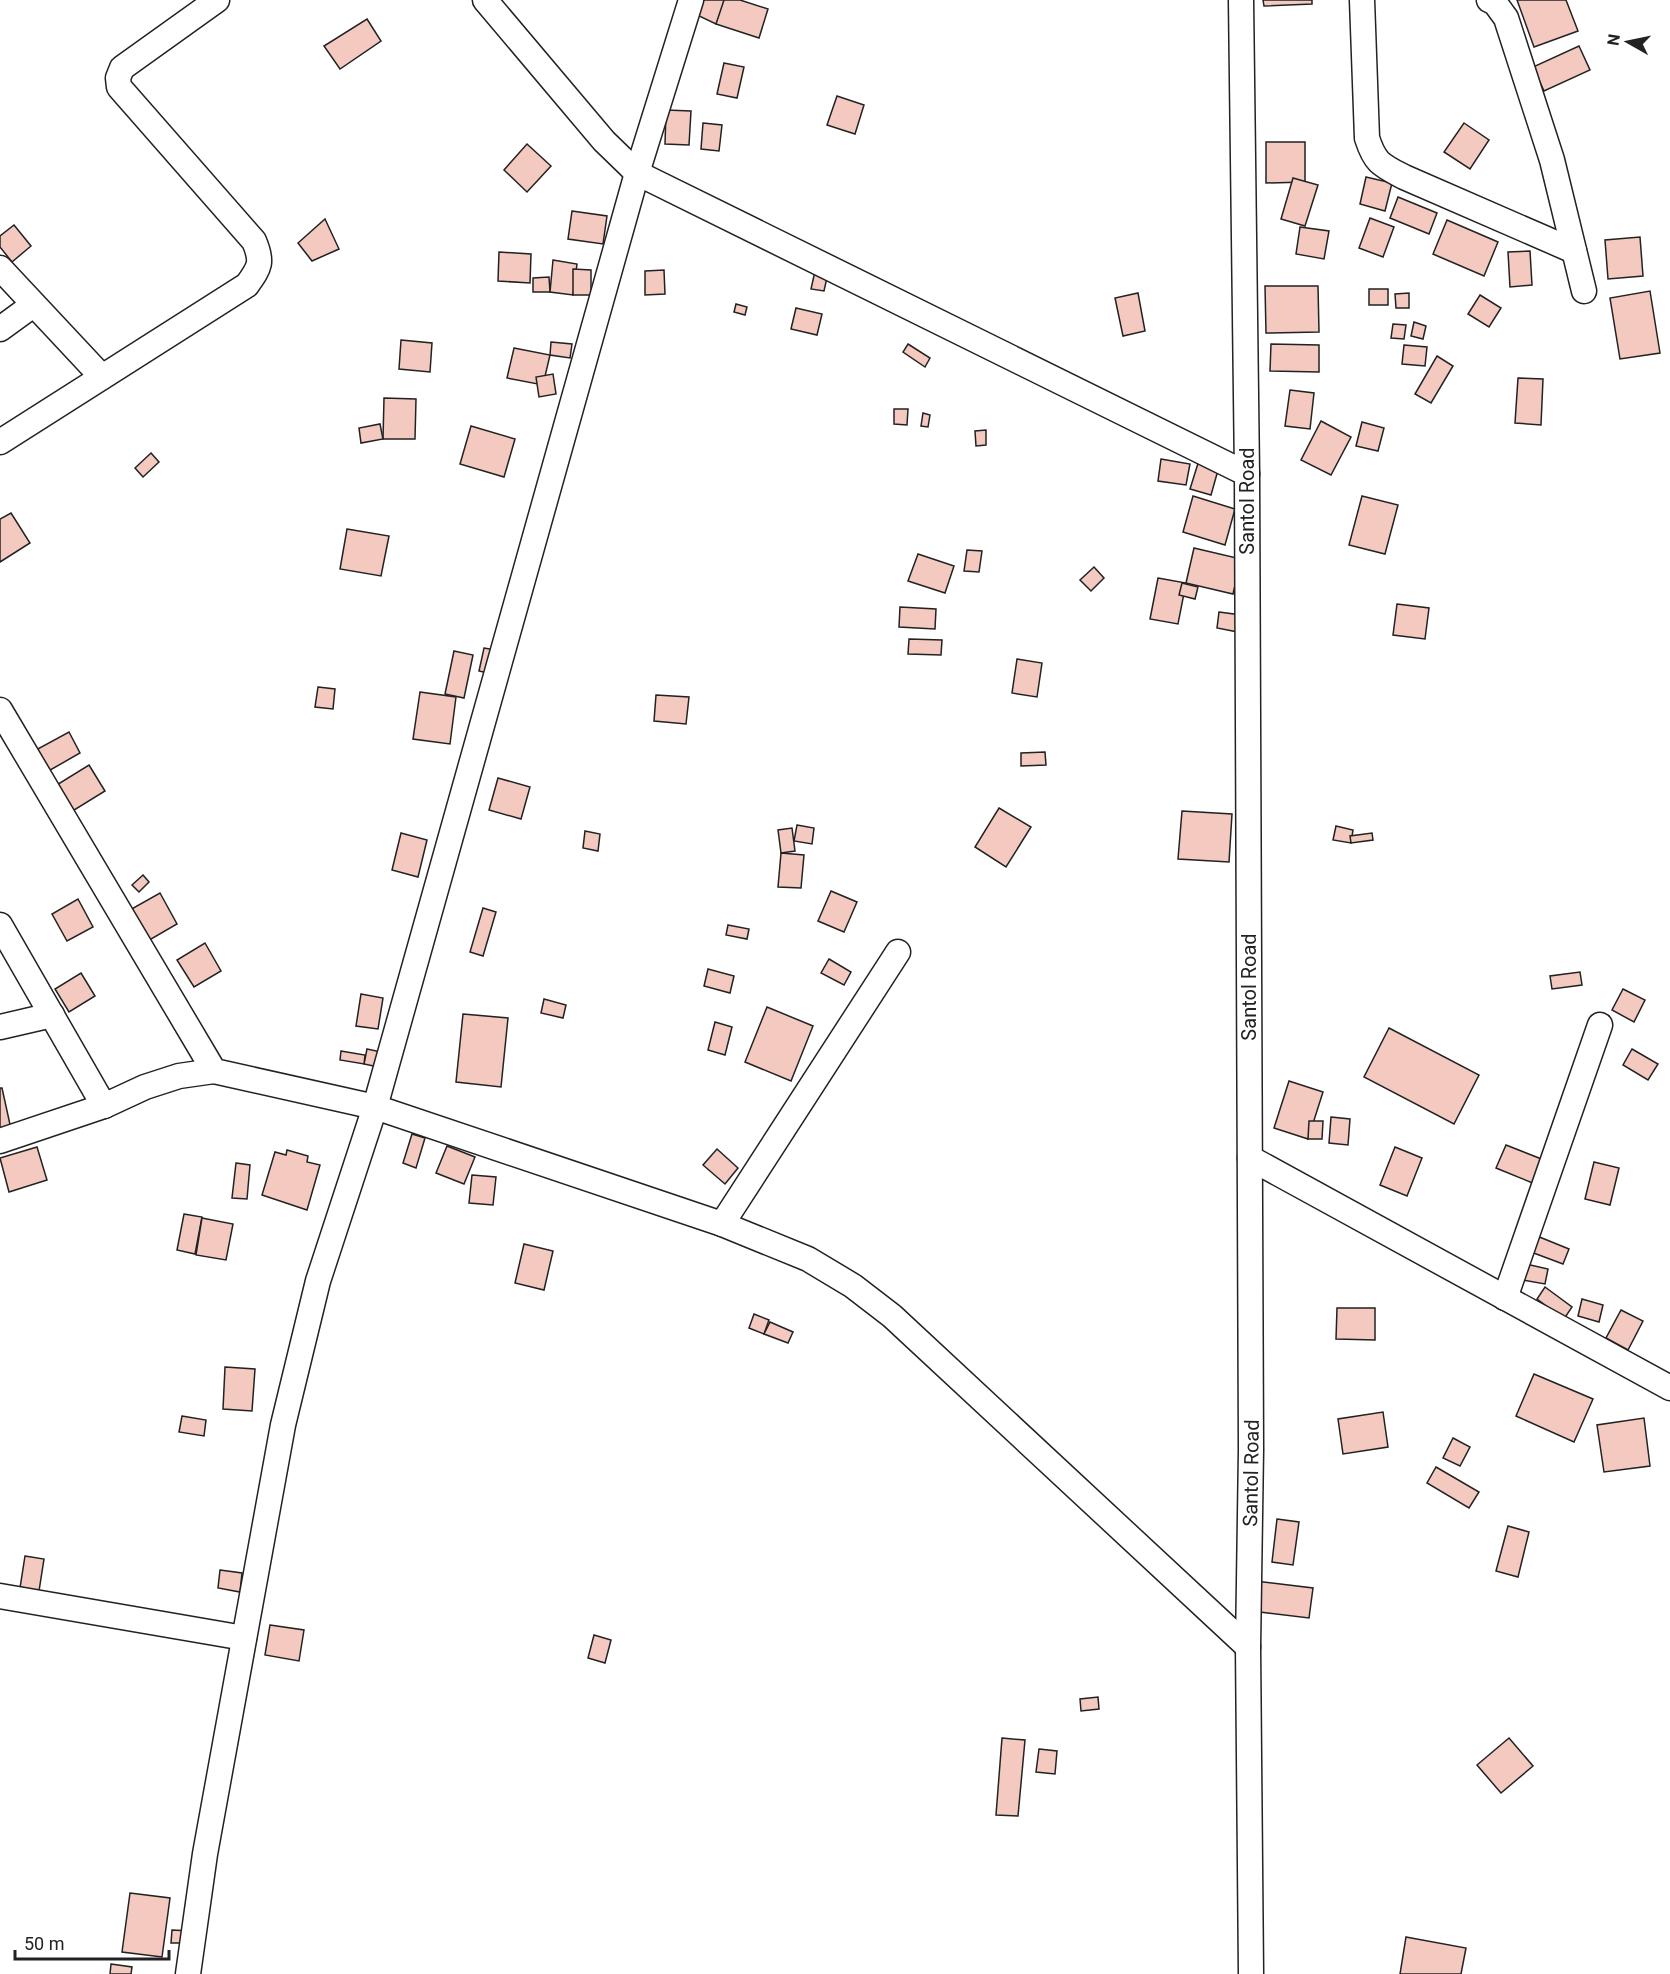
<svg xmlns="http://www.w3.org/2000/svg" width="1670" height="1974" viewBox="0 0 1670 1974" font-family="Roboto,sans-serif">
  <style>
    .building { fill: #f3c9c0; stroke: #222; stroke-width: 1.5 }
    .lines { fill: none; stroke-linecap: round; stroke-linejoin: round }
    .minor-casing { stroke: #222; stroke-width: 27 }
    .minor { stroke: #fff; stroke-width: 24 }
    .labels { text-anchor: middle; stroke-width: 4.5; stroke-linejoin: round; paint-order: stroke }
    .street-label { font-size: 20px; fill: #222; stroke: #fff }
  </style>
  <rect width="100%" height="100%" fill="#fff"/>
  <!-- building -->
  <g class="building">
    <polygon points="704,0 727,0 716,24 697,15"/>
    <polygon points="724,0 740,0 768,9 759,38 716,24"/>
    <polygon points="1263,0 1312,0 1312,4 1264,6"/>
    <polygon points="1517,0 1566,0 1578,31 1534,47"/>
    <polygon points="367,19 381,41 340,69 324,46"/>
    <polygon points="1579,46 1590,70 1544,91 1533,67"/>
    <polygon points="724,63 744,67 737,98 717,94"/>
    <polygon points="837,96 864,105 855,134 827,125"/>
    <polygon points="666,110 691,111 689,145 665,144"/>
    <polygon points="703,123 722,125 719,151 701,149"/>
    <polygon points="1464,123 1489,140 1470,169 1444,152"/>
    <polygon points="1266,142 1305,142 1305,182 1266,183"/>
    <polygon points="527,144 551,166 527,192 504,170"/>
    <polygon points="1366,177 1392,183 1385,211 1360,204"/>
    <polygon points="1293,178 1318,185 1305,226 1281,219"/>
    <polygon points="1398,197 1437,213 1429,234 1390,218"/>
    <polygon points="572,211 607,216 603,244 568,239"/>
    <polygon points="1370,218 1394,227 1383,257 1359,248"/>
    <polygon points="325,219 339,249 312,261 298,243"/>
    <polygon points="1447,220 1498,242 1484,276 1433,254"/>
    <polygon points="14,225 31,246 12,262 0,247 0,236"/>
    <polygon points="1300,227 1329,231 1324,259 1296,254"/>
    <polygon points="1640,237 1643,276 1608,279 1605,240"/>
    <polygon points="1530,251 1532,285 1510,287 1508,252"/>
    <polygon points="499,252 531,254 530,283 498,281"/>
    <polygon points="553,260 577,264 573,295 550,292"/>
    <polygon points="573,269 591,270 591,295 573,295"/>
    <polygon points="664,270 665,294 645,295 645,271"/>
    <polygon points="815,271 828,273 824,291 811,289"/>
    <polygon points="549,277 550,292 533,292 533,278"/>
    <polygon points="1265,286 1318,286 1319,332 1266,333"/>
    <rect x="1369" y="289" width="19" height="16"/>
    <polygon points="1650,291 1660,353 1620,359 1610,298"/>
    <polygon points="1138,293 1145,331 1123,336 1115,298"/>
    <polygon points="1409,293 1409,308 1396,308 1395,294"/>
    <polygon points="1480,295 1501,308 1489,327 1468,314"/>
    <polygon points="736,304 747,307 745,315 734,312"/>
    <polygon points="796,308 822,314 817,335 791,329"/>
    <polygon points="1414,322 1426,326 1423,339 1411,336"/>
    <polygon points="1393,324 1406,325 1404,339 1391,338"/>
    <polygon points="401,340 432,343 430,372 399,369"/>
    <polygon points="551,342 572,344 570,358 550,355"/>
    <polygon points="908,344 930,358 925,367 903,352"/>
    <polygon points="1271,344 1319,345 1319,372 1270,371"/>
    <polygon points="1404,345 1427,347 1425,366 1402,364"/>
    <polygon points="514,348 550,355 543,385 507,378"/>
    <polygon points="1437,356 1453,366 1431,403 1415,394"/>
    <polygon points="553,374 556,394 539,397 536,377"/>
    <polygon points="1518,378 1543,379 1541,425 1515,423"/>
    <polygon points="1290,390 1314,393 1310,429 1285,426"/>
    <polygon points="384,398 416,399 415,439 383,439"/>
    <polygon points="894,409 908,409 907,425 894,424"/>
    <polygon points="923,413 930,415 928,427 921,426"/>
    <polygon points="1321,421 1351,437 1331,475 1301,460"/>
    <polygon points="1362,422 1384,428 1378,451 1356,446"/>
    <polygon points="380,424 383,439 361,443 359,428"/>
    <polygon points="471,426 515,439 504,477 460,464"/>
    <polygon points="986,430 986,445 976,446 975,431"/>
    <polygon points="151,453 159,462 143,477 135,468"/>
    <polygon points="1200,457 1220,463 1211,495 1190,489"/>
    <polygon points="1161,459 1190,464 1186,485 1158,481"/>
    <polygon points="1193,496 1235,509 1225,545 1183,532"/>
    <polygon points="1362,496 1398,505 1385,554 1349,545"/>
    <polygon points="11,513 30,543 0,562 0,519"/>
    <polygon points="347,529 389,536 381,576 340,569"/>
    <polygon points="1194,548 1241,559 1233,594 1186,583"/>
    <polygon points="967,550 982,551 979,572 964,571"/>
    <polygon points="918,554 954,566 945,593 908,581"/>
    <polygon points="1094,567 1104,578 1091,591 1080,580"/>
    <polygon points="1158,578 1186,583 1178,624 1150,619"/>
    <polygon points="1182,583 1198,587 1195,599 1179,595"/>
    <polygon points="1397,604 1429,608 1425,639 1393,635"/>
    <polygon points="900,607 936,609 935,629 899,627"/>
    <polygon points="1219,612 1241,615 1238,632 1217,628"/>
    <polygon points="909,639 942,640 941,655 908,654"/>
    <polygon points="484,648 501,651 496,675 479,671"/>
    <polygon points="454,651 473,655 464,698 445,694"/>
    <polygon points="1017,659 1042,663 1037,697 1012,693"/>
    <polygon points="318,687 335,689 333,709 315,707"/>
    <polygon points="420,692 456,697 450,744 413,739"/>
    <polygon points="656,695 689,697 686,724 654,721"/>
    <polygon points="69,732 80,753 45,773 34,751"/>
    <polygon points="1045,752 1046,765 1021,766 1021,753"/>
    <polygon points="89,765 105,791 71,812 55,786"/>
    <polygon points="498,778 530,787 521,819 489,810"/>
    <polygon points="999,808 1031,827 1006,867 975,847"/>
    <polygon points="1182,811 1232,814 1229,862 1178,859"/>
    <polygon points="797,825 814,828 812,844 794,841"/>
    <polygon points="1336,826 1353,830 1351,843 1333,840"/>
    <polygon points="792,828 795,851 781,853 778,830"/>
    <polygon points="585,831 600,834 598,851 583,848"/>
    <polygon points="401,833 427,840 418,877 392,870"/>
    <polygon points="1372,833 1373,840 1351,843 1350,836"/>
    <polygon points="781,853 804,855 801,888 778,887"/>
    <polygon points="143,875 149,882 139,892 132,885"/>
    <polygon points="831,891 857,902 844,932 818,921"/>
    <polygon points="160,893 177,924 146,942 128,911"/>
    <polygon points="78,899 93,927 67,941 52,914"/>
    <polygon points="483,908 496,912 483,956 470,952"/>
    <polygon points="728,925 749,929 747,939 726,935"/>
    <polygon points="205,943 221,971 194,987 177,960"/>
    <polygon points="829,959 851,972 844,985 821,973"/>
    <polygon points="708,969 734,976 730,993 704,986"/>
    <polygon points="1580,972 1582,985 1552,989 1550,976"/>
    <polygon points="81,973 95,996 69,1012 55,989"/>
    <polygon points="1623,989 1645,1000 1634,1022 1612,1010"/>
    <polygon points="361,994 383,998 378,1029 356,1026"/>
    <polygon points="544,999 566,1005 563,1018 541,1013"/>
    <polygon points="767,1007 813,1026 791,1081 745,1062"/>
    <polygon points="463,1014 508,1018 501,1087 456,1082"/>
    <polygon points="715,1022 732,1027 725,1055 708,1050"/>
    <polygon points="1389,1028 1479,1075 1454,1124 1364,1077"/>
    <polygon points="367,1049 386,1053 383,1068 364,1064"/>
    <polygon points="1632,1049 1658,1064 1648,1080 1623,1065"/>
    <polygon points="341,1051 365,1055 364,1064 340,1060"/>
    <polygon points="1289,1081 1323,1092 1308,1139 1274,1128"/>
    <polygon points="0,1088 2,1088 11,1129 0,1132"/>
    <polygon points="1331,1117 1350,1119 1348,1145 1329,1143"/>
    <polygon points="1309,1121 1323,1121 1322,1139 1308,1139"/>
    <polygon points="412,1134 425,1138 416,1168 403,1163"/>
    <polygon points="1506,1145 1544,1160 1535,1184 1496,1168"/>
    <polygon points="447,1146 475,1157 464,1184 436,1173"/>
    <polygon points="37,1147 47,1180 9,1192 0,1158"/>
    <polygon points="1395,1147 1422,1158 1407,1196 1380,1185"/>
    <polygon points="717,1149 738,1168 725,1184 703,1165"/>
    <polygon points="287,1150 308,1156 307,1162 320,1165 307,1210 262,1195 275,1152 286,1155"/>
    <polygon points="1594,1162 1619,1168 1610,1205 1585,1199"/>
    <polygon points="236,1163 250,1165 247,1199 232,1198"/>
    <polygon points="472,1175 496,1177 493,1205 469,1203"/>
    <polygon points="184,1214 202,1217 195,1254 177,1250"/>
    <polygon points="202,1218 233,1224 226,1260 196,1255"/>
    <polygon points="1537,1236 1569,1249 1563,1264 1531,1252"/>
    <polygon points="524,1244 553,1251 544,1290 515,1283"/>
    <polygon points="1526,1264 1548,1269 1545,1284 1523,1280"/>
    <polygon points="1545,1287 1572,1307 1564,1319 1537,1299"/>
    <polygon points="1582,1299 1603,1305 1599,1322 1578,1316"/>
    <polygon points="1337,1308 1375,1308 1375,1340 1336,1339"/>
    <polygon points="1621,1310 1643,1321 1628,1350 1606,1338"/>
    <polygon points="754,1314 769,1320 764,1334 749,1328"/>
    <polygon points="770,1322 793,1332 788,1343 764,1334"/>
    <polygon points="225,1367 255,1369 252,1411 223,1409"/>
    <polygon points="1534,1374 1593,1399 1574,1442 1516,1416"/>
    <polygon points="1383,1412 1388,1447 1343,1454 1338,1419"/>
    <polygon points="182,1416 206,1420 204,1436 179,1432"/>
    <polygon points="1644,1418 1650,1466 1604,1472 1597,1425"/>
    <polygon points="1453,1438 1470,1447 1460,1466 1443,1458"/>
    <polygon points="1436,1467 1479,1492 1469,1508 1427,1483"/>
    <polygon points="1277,1519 1299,1522 1293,1565 1272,1562"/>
    <polygon points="1508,1526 1529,1532 1518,1577 1496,1571"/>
    <polygon points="25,1556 44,1559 39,1591 20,1588"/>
    <polygon points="220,1570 242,1573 240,1592 218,1588"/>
    <polygon points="1255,1581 1313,1588 1309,1618 1251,1611"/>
    <polygon points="270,1625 304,1630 299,1661 265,1655"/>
    <polygon points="594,1635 611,1640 605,1663 588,1658"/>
    <polygon points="1098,1697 1099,1709 1081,1711 1080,1699"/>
    <polygon points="1002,1738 1025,1740 1018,1816 996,1815"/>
    <polygon points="1509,1738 1533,1766 1501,1793 1477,1765"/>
    <polygon points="1039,1749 1057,1751 1055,1774 1036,1772"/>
    <polygon points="130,1893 170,1898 162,1957 122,1952"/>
    <polygon points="172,1930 190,1931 190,1943 171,1943"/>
    <polygon points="1406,1937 1466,1948 1461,1974 1400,1974"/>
    <polygon points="111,1964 132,1967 131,1974 110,1974"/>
  </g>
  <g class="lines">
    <defs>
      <g id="minor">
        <polyline points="485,0 604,141 637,173 1247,474"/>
        <polyline points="1241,0 1247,474 1251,1450 1248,1647 1251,1974"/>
        <path d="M1362 0 1367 138C1375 163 1381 165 1404 177L1574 251"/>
        <polyline points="1489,0 1495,3 1506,18 1552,160 1584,291"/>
        <polyline points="0,268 102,377"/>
        <polyline points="0,329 33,305"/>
        <path d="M0 442 247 285C260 267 263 262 254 241L119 87 118 78 122 68 217 0"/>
        <polyline points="0,710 214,1071 375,1107 722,1224 808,1259 853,1286 892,1316 1248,1647"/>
        <polyline points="0,925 104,1106"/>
        <polyline points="0,1027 52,1015"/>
        <polyline points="0,1141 104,1106 145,1087 179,1076 214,1071"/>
        <polyline points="1250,1158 1670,1388"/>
        <polyline points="722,1224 898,952"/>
        <polyline points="1505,1298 1600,1025"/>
        <polyline points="0,1596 244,1638"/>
        <polyline points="188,1974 205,1854 283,1425 318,1281 375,1107 637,173 691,0"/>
      </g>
    </defs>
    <!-- minor casing -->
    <use href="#minor" class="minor-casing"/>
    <!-- minor -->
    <use href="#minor" class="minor"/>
  </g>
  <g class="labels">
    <!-- street labels -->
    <g class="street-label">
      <text transform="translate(1247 501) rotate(-90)" y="7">Santol Road</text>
      <text transform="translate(1249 987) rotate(-90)" y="7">Santol Road</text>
      <text transform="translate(1251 1473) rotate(-89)" y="7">Santol Road</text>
    </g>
  </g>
  <!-- north arrow -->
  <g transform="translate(1628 42) rotate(279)" stroke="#ffffff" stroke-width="4.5" paint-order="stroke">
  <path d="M0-4.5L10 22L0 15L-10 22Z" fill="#222222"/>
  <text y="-9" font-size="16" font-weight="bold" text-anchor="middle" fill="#222222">N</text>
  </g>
  <!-- scale -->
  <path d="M15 1950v9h154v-9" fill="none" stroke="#222222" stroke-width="3"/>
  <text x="24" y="1950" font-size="18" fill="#222222" stroke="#ffffff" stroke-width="4.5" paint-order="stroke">50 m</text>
</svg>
